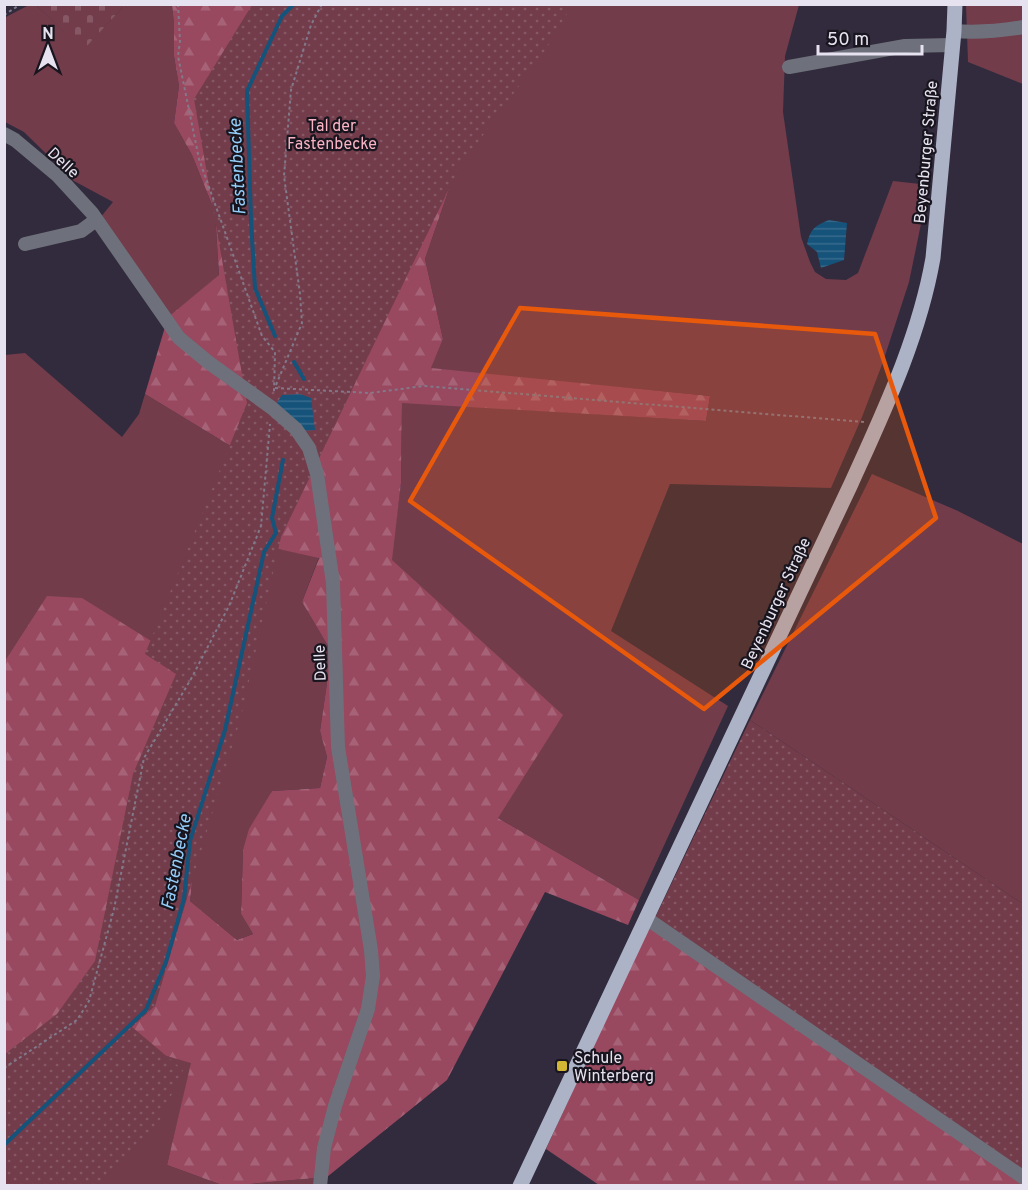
<svg xmlns="http://www.w3.org/2000/svg" width="1028" height="1190" viewBox="0 0 1028 1190" font-family="Overpass,sans-serif">
  <style>
    .grass { fill: #723c4b }
    .forest { fill: url(#forest-firs); fill-rule: evenodd }
    .cemetery { fill: url(#cemetery-stones) }
    .park { fill: url(#park-dots) }
    .water { fill: url(#water-rules) }
    .lines { fill: none; stroke-linecap: round; stroke-linejoin: round }
    .stream { stroke: #15537a; stroke-width: 4 }
    .path { stroke: #807a8a; stroke-width: 2; stroke-dasharray: 3 3; stroke-linecap: butt }
    .minor { stroke: #6e717b; stroke-width: 14 }
    .major { stroke: #adb3c7; stroke-width: 15 }
    .marked { fill: #e8590c; fill-opacity: 0.2; stroke: #e8590c; stroke-width: 4.5; stroke-linejoin: round }
    .poi-dot { fill: #d4b635; stroke: #18151e; stroke-width: 2 }
    .labels { text-anchor: middle; stroke-width: 4.5; stroke-linejoin: round; paint-order: stroke }
    .park-label { font-size: 16px; fill: #fab3c4; stroke: #18151e }
    .street-label { font-size: 16px; fill: #e7e2ef; stroke: #18151e }
    .poi-label { font-size: 16px; fill: #e7e2ef; stroke: #18151e; text-anchor: start }
    .water-label { font-size: 18px; font-style: italic; fill: #95cdf8; stroke: #18151e }
  </style>
  <defs>
    <pattern id="forest-firs" width="22" height="20" patternUnits="userSpaceOnUse" patternTransform="scale(1.5)"><rect width="22" height="20" fill="#98485f"/><path d="M5 1l3.5 6h-7zM16 11l3.5 6h-7z" fill="#a66276"/></pattern>
    <pattern id="cemetery-stones" width="16" height="16" patternUnits="userSpaceOnUse" patternTransform="scale(1.5)"><rect width="16" height="16" fill="#723c4b"/><path d="M2 7V4a2 2 0 0 1 4 0v3zM10 15v-3a2 2 0 0 1 4 0v3z" fill="#865865"/></pattern>
    <pattern id="park-dots" width="8" height="8" patternUnits="userSpaceOnUse" patternTransform="scale(1.5)"><rect width="8" height="8" fill="#723c4b"/><path d="M2 2h.1M6 6h.1" fill="none" stroke="#865865" stroke-width="1.8" stroke-linecap="round"/></pattern>
    <pattern id="water-rules" width="6" height="5" patternUnits="userSpaceOnUse" patternTransform="scale(1.5)"><rect width="6" height="5" fill="#15537a"/><path d="M0 2.5h6" fill="none" stroke="#376b8d"/></pattern>
  </defs>
  <rect width="100%" height="100%" fill="#322b3d"/>
  <!-- grass -->
  <g class="grass">
    <polygon points="29,5 36,5 83,49 125,5 172,5 174,24 174,56 179,86 174,123 192,155 215,212 219,276 168,317 100,218 113,202 74,181 24,132 5,122 4,18"/>
    <polygon points="567,5 799,5 785,56 783,112 801,237 810,262 815,272 826,279 846,280 858,273 893,181 929,185 909,282 883,362 862,417 831,488 670,484 611,631 728,706 639,900 498,818 391,560 401,483 402,402 706,421 710,396 430,369 443,339 425,259 459,160"/>
    <polygon points="966,5 1023,5 1023,84 968,62"/>
    <polygon points="25,353 122,437 139,414 145,394 247,456 184,662 5,661 5,355"/>
    <polygon points="872,474 958,511 1023,544 1023,904 750,720"/>
    <polygon points="269,547 319,557 302,602 328,646 327,683 320,731 327,757 320,788 272,791 243,850 241,914 253,934 237,940 190,901 195,857"/>
    <polygon points="163,1055 192,1062 167,1165 222,1185 5,1186"/>
    <polygon points="327,1177 326,1185 238,1185"/>
  </g>
  <!-- forest -->
  <g class="forest">
    <path d="M172 5H567L459 160 425 259 443 339 431 368 710 396 706 421 402 403 401 483 392 560 563 715 498 818 639 900 628 925 545 892 447 1080 327 1177 238 1185H222L167 1165 191 1063 163 1055 5 1161V661L47 596 82 598 185 662 247 456 145 394 168 317 219 275 215 212 192 155 174 123 179 86 174 56V24ZM269 547 319 558 302 602 328 646 327 683 320 731 327 757 320 788 272 791 249 829 243 850 241 914 253 934 237 940 190 901 195 857Z"/>
    <polygon points="649,925 1023,1181 1023,1185 599,1185 546,1149"/>
  </g>
  <!-- cemetery -->
  <polygon class="cemetery" points="36,5 125,5 83,50"/>
  <!-- park -->
  <g class="park">
    <polygon points="252,5 572,5 546,49 459,168 281,537 241,717 155,1006 132,1027 183,1070 156,1128 98,1185 5,1186 5,1054 57,1014 95,961 133,774 176,674 145,654 247,403 194,99"/>
    <polygon points="750,720 1023,904 1023,1171 654,920"/>
  </g>
  <!-- water -->
  <g class="water">
    <path d="M829 220 847 223 844 260 821 268 817 252 807 244C811 228 815 226 829 220Z"/>
    <polygon points="300,394 311,398 315,430 302,431 276,404 282,395"/>
  </g>
  <g class="lines">
    <!-- stream -->
    <g class="stream">
      <polyline points="275,336 255,288 251,221 247,91 282,16 294,4"/>
      <polyline points="294,362 304,379"/>
      <polyline points="4,1145 146,1010 166,962 184,899 190,841 225,730 264,552 276,533 272,518 283,460"/>
    </g>
    <!-- path -->
    <g class="path">
      <polyline points="178,4 180,41 178,56 199,159 262,336 275,352 274,392"/>
      <polyline points="4,15 21,4"/>
      <polyline points="276,385 302,323 300,294 284,176 291,90 311,25 322,4"/>
      <polyline points="275,388 370,393 424,386 864,422"/>
      <polyline points="4,1068 77,1020 89,1001 114,909 144,758 191,679 229,606 261,526 270,424"/>
    </g>
    <!-- minor -->
    <g class="minor">
      <path d="M954 31C978 33 1000 31 1024 27"/>
      <polyline points="789,67 905,46 952,45"/>
      <polyline points="4,134 15,140 58,176 92,213 179,338 208,362 272,408 296,429 309,448 317,474 333,583 338,747 371,950 373,976 368,1009 335,1106 324,1148 320,1186"/>
      <polyline points="25,244 81,231 96,220"/>
      <polyline points="646,918 1024,1178"/>
    </g>
    <!-- major -->
    <path class="major" d="M520 1186 851 484C884 411 919 338 933 258L954 31 955 4"/>
  </g>
  <!-- marked area -->
  <path class="marked" d="M520 308 875 334 936 518 704 709 410 501Z"/>
  <!-- markers -->
  <rect class="poi-dot" x="556" y="1060" width="12" height="12" rx="3"/>
  <g class="labels">
    <!-- park labels -->
    <g class="park-label">
      <text x="332" y="131">Tal der<tspan x="332" dy="18">Fastenbecke</tspan></text>
    </g>
    <!-- street labels -->
    <g class="street-label">
      <text transform="translate(925 152) rotate(-85)" y="6">Beyenburger Straße</text>
      <text transform="translate(64 162) rotate(43)" y="6">Delle</text>
      <text transform="translate(775 603) rotate(-65)" y="6">Beyenburger Straße</text>
      <text transform="translate(319 663) rotate(-92)" y="6">Delle</text>
    </g>
    <!-- poi labels -->
    <g class="poi-label">
      <text x="574" y="1063">Schule<tspan x="574" dy="18">Winterberg</tspan></text>
    </g>
    <!-- water labels -->
    <g class="water-label">
      <text transform="translate(237 167) rotate(-93)" y="6">Fastenbecke</text>
      <text transform="translate(176 862) rotate(-79)" y="6">Fastenbecke</text>
    </g>
  </g>
  <!-- border -->
  <rect width="1028" height="1190" fill="none" stroke="#e7e2ef" stroke-width="12"/>
  <!-- north arrow -->
  <g transform="translate(48 48)" stroke="#18151e" stroke-width="4.5" paint-order="stroke">
  <path d="M0-4.5L10 22L0 15L-10 22Z" fill="#e7e2ef"/>
  <text y="-9" font-size="16" font-weight="bold" text-anchor="middle" fill="#e7e2ef">N</text>
  </g>
  <!-- scale -->
  <path d="M818 45v9h104v-9" fill="none" stroke="#e7e2ef" stroke-width="3"/>
  <text x="827" y="45" font-size="18" fill="#e7e2ef" stroke="#18151e" stroke-width="4.5" paint-order="stroke">50 m</text>
</svg>
